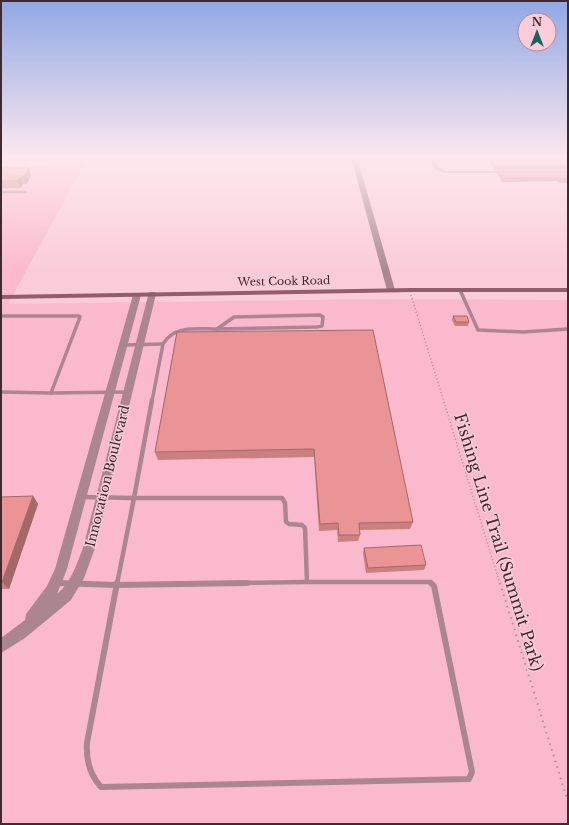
<svg xmlns="http://www.w3.org/2000/svg" width="569" height="825" viewBox="0 0 569 825" font-family="'Libre Baskerville',serif">
  <style>
    .built { fill: #fbb9ce }
    .lines { fill: none; stroke-linecap: round; stroke-linejoin: round }
    .path-far1 { stroke: #b38e99; stroke-width: 1.5; stroke-dasharray: 1 2.5; stroke-linecap: butt }
    .path { stroke: #b38e99; stroke-width: 2; stroke-dasharray: 1.5 4.5; stroke-linecap: butt }
    .service-far3 { stroke: #ab8691; stroke-width: 2.5 }
    .service-far2 { stroke: #ab8691; stroke-width: 3.5 }
    .service-far1 { stroke: #ab8691; stroke-width: 4.5 }
    .service { stroke: #ab8691; stroke-width: 6 }
    .minor { fill: #ab8691; fill-rule: evenodd }
    .tertiary { fill: #ab8691; fill-rule: evenodd }
    .secondary { fill: #915d6e; fill-rule: evenodd }
    .wall { fill: #ca7f81 }
    .shaded-wall { fill: #a46869 }
    .building { fill: #eb9496; stroke: #a46869 }
    .labels { text-anchor: middle; stroke-width: 3; stroke-linejoin: round; paint-order: stroke }
    .far-street-label { font-size: 11px; fill: #402a31; stroke: #faccda }
    .street-label { font-size: 13px; fill: #402a31; stroke: #faccda }
    .near-street-label { font-size: 16px; fill: #402a31; stroke: #faccda }
  </style>
  <rect width="100%" height="100%" fill="#faccda"/>
  <!-- built -->
  <polygon class="built" points="1,157 88,157 8,304 382,299 568,300 568,824 1,824"/>
  <g class="lines">
    <!-- path-far1 -->
    <polyline class="path-far1" points="411,295 500,584"/>
    <!-- path -->
    <polyline class="path" points="500,583 568,802"/>
    <!-- service-far3 -->
    <polyline class="service-far3" points="1,192 26,192"/>
    <!-- service-far2 -->
    <g class="service-far2">
      <polyline points="460,290 478,330 523,332 568,329"/>
      <polygon points="320,315 323,317 322,326 317,327 217,329 234,317"/>
      <polyline points="1,316 79,316 80,317 51,393 127,392"/>
      <polyline points="124,345 163,344"/>
      <polyline points="1,392 51,393"/>
      <path d="M152 401 163 344C174 325 197 329 217 329"/>
    </g>
    <!-- service-far1 -->
    <g class="service-far1">
      <polyline points="81,497 134,498"/>
      <polyline points="134,498 282,498 285,503 286,522 289,524 302,525 305,528 307,582 430,582 432,584"/>
      <polyline points="134,498 152,400"/>
      <polyline points="58,583 86,584"/>
      <polyline points="117,584 134,498"/>
      <polyline points="183,584 307,582"/>
    </g>
    <!-- service -->
    <g class="service">
      <polyline points="58,583 116,585 247,583"/>
      <path d="M117 583 87 743C86 759 90 775 101 787L469 779 472 772 434 586 431 583"/>
    </g>
    <!-- minor -->
    <polygon class="minor" points="429,157 433,157 438,167 446,171 507,171 509,172 507,173 445,173 434,169"/>
    <!-- tertiary -->
    <g class="tertiary">
      <polygon points="351,157 357,157 395,290 394,292 391,292 387,290"/>
      <path d="M149 292H155L156 294 95 548 84 578 71 600 25 638 1 653V638L25 620 26 614 47 586 55 569 133 295 137 293 141 295 67 569 57 594C71 583 77 563 83 548Z"/>
    </g>
    <!-- secondary -->
    <polygon class="secondary" points="413,288 568,288 568,292 413,292 1,299 1,295"/>
  </g>
  <!-- wall -->
  <g class="wall">
    <polygon points="9,157 63,157 62,159 43,159 42,161 11,161"/>
    <polygon points="491,160 568,160 568,170 494,170 490,163"/>
    <polygon points="1,168 29,168 31,176 26,184 23,184 20,188 1,188"/>
    <polygon points="498,171 568,171 568,183 560,183 558,181 502,182 497,174"/>
    <polygon points="453,316 469,322 468,326 455,326 452,320"/>
    <polygon points="177,332 413,522 410,529 359,530 360,535 358,541 338,542 337,530 319,531 314,457 158,460 155,452"/>
    <polygon points="33,496 38,504 9,589 1,589 1,497"/>
    <polygon points="364,548 426,565 424,570 366,573 363,553"/>
  </g>
  <!-- shaded-wall -->
  <g class="shaded-wall">
    <polygon points="41,157 42,157 43,159 42,161"/>
    <polygon points="29,168 31,176 26,184 23,177"/>
    <polygon points="20,177 23,184 20,188 17,181"/>
    <polygon points="33,496 38,504 9,589 2,582"/>
  </g>
  <!-- building -->
  <g class="building">
    <polygon points="491,160 568,160 568,166 495,166"/>
    <polygon points="1,168 29,168 23,177 20,177 17,181 1,181"/>
    <polygon points="498,171 568,171 568,179 561,179 560,178 503,178"/>
    <polygon points="453,316 467,316 469,322 456,322"/>
    <polygon points="373,330 413,522 359,523 360,535 339,535 338,523 320,524 314,449 155,452 177,332"/>
    <polygon points="33,496 2,582 1,582 1,497"/>
    <polygon points="421,545 426,565 368,568 364,548"/>
  </g>
  <!-- sky -->
  <linearGradient id="sky" x2="0" y2="1"><stop stop-color="#90a8e4"/><stop offset="0.58" stop-color="#fde8ee"/><stop offset="1" stop-color="#fde8ee" stop-opacity="0"/></linearGradient>
  <rect width="569" height="272" fill="url(#sky)"/>
  <g class="labels">
    <!-- far-street labels -->
    <g class="far-street-label">
      <text transform="translate(284 281) rotate(-1)" y="4">West Cook Road</text>
    </g>
    <!-- street labels -->
    <g class="street-label">
      <text transform="translate(107 476) rotate(-76)" y="5">Innovation Boulevard</text>
    </g>
    <!-- near-street labels -->
    <g class="near-street-label">
      <text transform="translate(499 542) rotate(73)" y="6">Fishing Line Trail (Summit Park)</text>
    </g>
  </g>
  <!-- border -->
  <rect width="569" height="825" fill="none" stroke="#402a31" stroke-width="4"/>
  <!-- north arrow -->
  <g transform="translate(537 32)"><circle r="19" fill="#faccda" stroke="#b08b96"/>
  <path d="M0-3L7 15L0 10L-7 15Z" fill="#1c6356"/>
  <text y="-6" font-size="11" font-weight="bold" text-anchor="middle" fill="#402a31">N</text>
  </g>
</svg>
